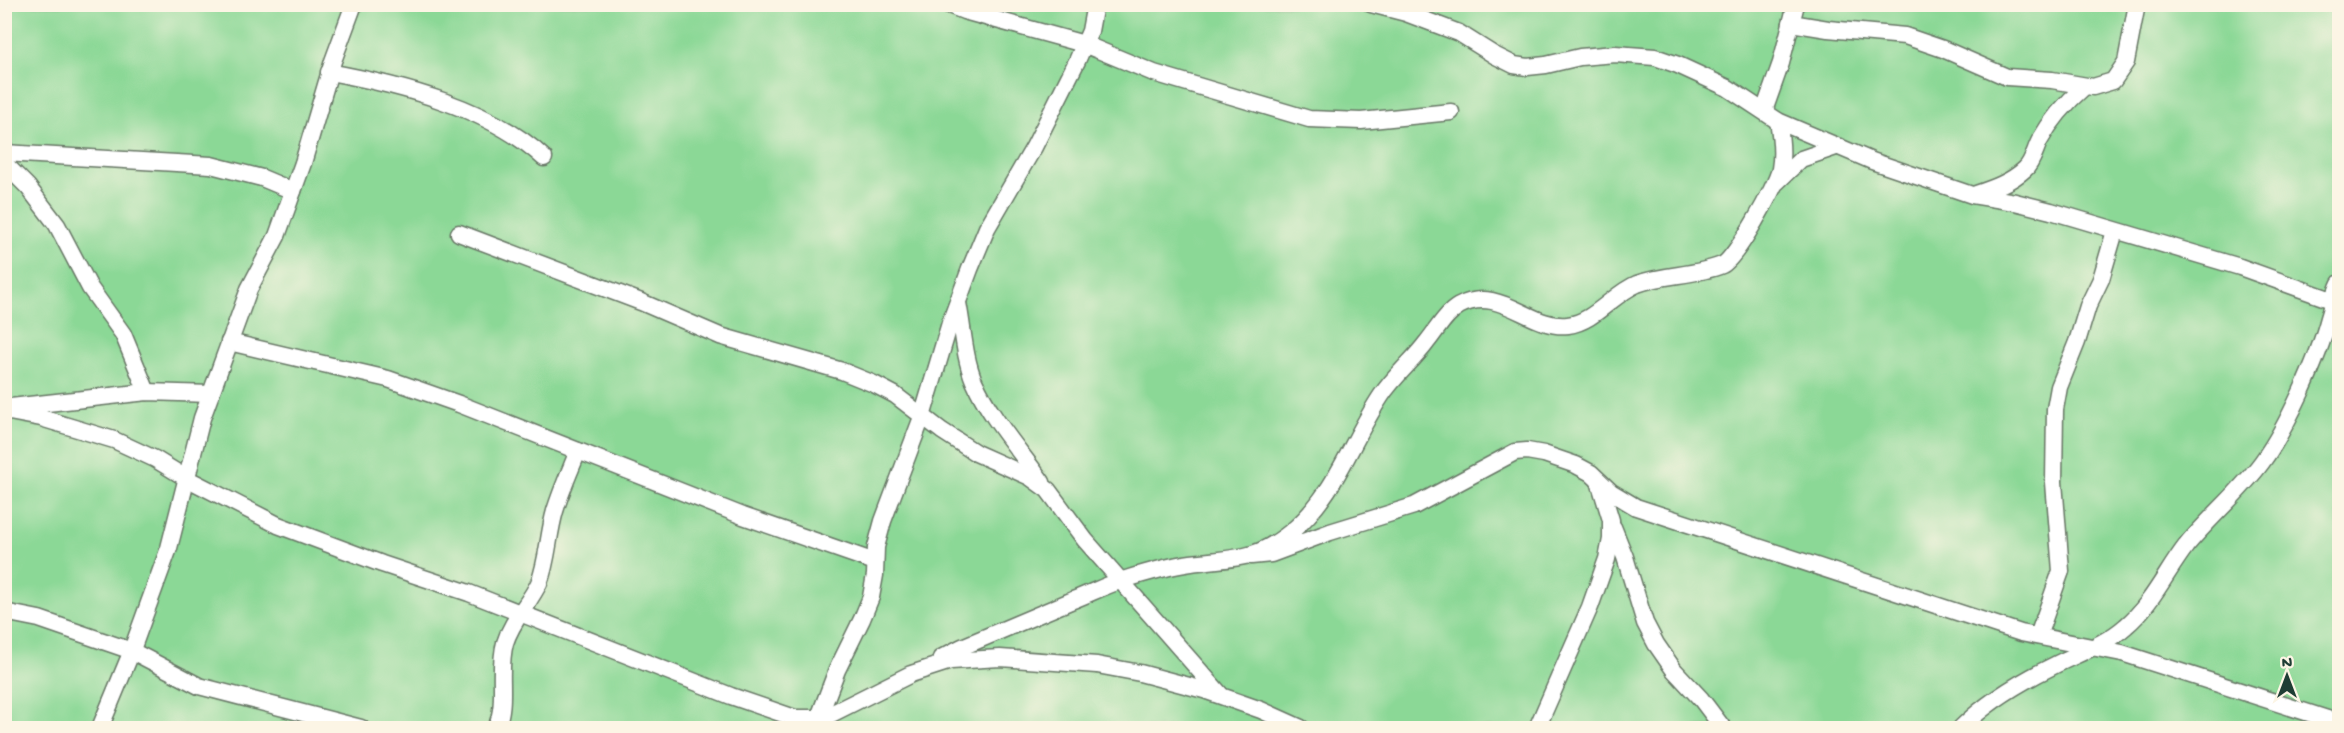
<svg xmlns="http://www.w3.org/2000/svg" width="2344" height="733" viewBox="0 0 2344 733" font-family="'Gochi Hand',sans-serif">
  <style>
    .green { fill: #8bd896; stroke: #558a65; stroke-width: 1.5 }
    .lines { fill: none; stroke-linecap: round; stroke-linejoin: round }
    .minor-casing { stroke: #687766; stroke-width: 19 }
    .minor { stroke: #fff; stroke-width: 16 }
  </style>
  <rect width="100%" height="100%" fill="#fcf5e5"/>
  <filter id="ink" filterUnits="userSpaceOnUse"><feTurbulence type="fractalNoise" baseFrequency=".0167" numOctaves="2"/><feDisplacementMap in="SourceGraphic" scale="12" xChannelSelector="R" yChannelSelector="G"/><feConvolveMatrix kernelMatrix="1 2 1 2 8 2 1 2 1" color-interpolation-filters="sRGB"/></filter>
  <filter id="wash" filterUnits="userSpaceOnUse"><feTurbulence type="fractalNoise" baseFrequency=".008" numOctaves="4" result="noise"/><feDisplacementMap in="SourceGraphic" scale="24" xChannelSelector="R" yChannelSelector="G"/><feGaussianBlur stdDeviation="1.35" result="paint"/><feColorMatrix in="noise" values="0 0 0 0 0 0 0 0 0 0 0 0 0 0 0 0 0 1.4 0 .05"/><feComposite in="paint" operator="in"/></filter>
  <g filter="url(#wash)">
    <rect width="100%" height="100%" fill="#efe4c4"/>
    <!-- green -->
    <rect class="green" x="5" y="5" width="2334" height="723"/>
  </g>
  <g filter="url(#ink)">
    <g class="lines">
      <defs>
        <g id="minor">
          <polyline points="946,4 964,11 1084,44 1154,73 1309,119 1361,121 1451,112"/>
          <polyline points="1371,4 1406,13 1459,33 1494,55 1514,65 1527,67 1546,65 1580,57 1615,54 1655,57 1678,65 1728,88 1778,121 1872,161 1972,195 2015,202 2051,211 2240,267 2340,303"/>
          <polyline points="1791,23 1828,29 1905,36 1943,49 2007,77 2052,80 2093,87 2113,81 2126,62 2137,4"/>
          <path d="M329 72C400 85 491 108 544 158"/>
          <polyline points="1764,111 1781,63 1796,4"/>
          <polyline points="4,153 211,165 262,178 293,191"/>
          <polyline points="4,163 28,187 57,225 90,288 123,334 147,392"/>
          <polyline points="1777,182 1801,159 1836,147"/>
          <path d="M1976 194C1994 188 2011 182 2025 169 2033 162 2035 149 2040 140 2051 120 2067 102 2084 87"/>
          <polyline points="459,233 641,302 720,336 842,371 874,384 895,395 942,431 976,453 1030,477 1048,490 1085,540 1220,694"/>
          <path d="M958 303C963 328 964 357 974 381 991 419 1018 448 1042 482"/>
          <polyline points="229,342 388,379 459,404 743,516 875,562"/>
          <polyline points="11,407 147,392 211,394"/>
          <polyline points="4,411 41,418 114,440 155,459 186,478 278,525 382,564 469,593 731,696 795,718 823,718 911,674 951,661 1000,658 1097,665 1140,673 1204,690 1261,710 1301,728"/>
          <polyline points="1613,527 1625,557 1645,623 1656,644 1674,670 1701,699 1723,728"/>
          <polyline points="1251,556 1271,554 1330,532 1414,506 1515,452 1527,451 1544,454 1576,465 1591,473 1611,492 1636,507 2021,633 2122,653 2340,723"/>
          <polyline points="4,612 39,619 132,651 199,686 361,728"/>
          <polyline points="2038,636 2061,571 2054,482 2055,409 2059,387 2077,342 2088,306 2101,279 2115,231"/>
          <path d="M941 658 962 647C999 631 1036 616 1073 600 1089 594 1106 585 1123 580 1145 573 1168 566 1191 563 1235 557 1254 562 1292 531 1336 494 1351 441 1381 396 1394 376 1413 361 1427 342 1437 330 1445 314 1459 306 1500 284 1531 330 1568 325 1594 322 1613 294 1637 284 1664 274 1695 276 1722 265 1735 260 1777 185 1780 169 1783 153 1781 137 1778 121"/>
          <polyline points="816,725 837,670 862,619 871,597 875,575 876,547 883,521 922,417 950,323 970,269 987,228 1034,147 1077,61 1090,31 1095,4"/>
          <polyline points="100,728 129,658 169,548 202,418 249,289 277,236 303,163 333,61 354,4"/>
          <path d="M496 728C508 701 497 672 505 643 512 620 529 604 539 583 548 560 548 535 555 511 561 491 570 471 578 451"/>
          <polyline points="1537,728 1590,607 1607,559 1611,539 1611,520 1599,481"/>
          <path d="M1961 728C1987 702 2022 681 2055 665 2079 653 2106 644 2126 626 2152 604 2166 572 2186 546 2210 517 2240 492 2262 462 2287 428 2318 359 2329 318 2333 306 2334 295 2340 283"/>
        </g>
      </defs>
      <!-- minor casing -->
      <use href="#minor" class="minor-casing"/>
      <!-- minor -->
      <use href="#minor" class="minor"/>
    </g>
  </g>
  <!-- margin -->
  <rect width="2344" height="733" fill="none" stroke="#fcf5e5" stroke-width="24"/>
  <!-- north arrow -->
  <g transform="translate(2287 676)" stroke="#fcf5e5" stroke-width="4.5" paint-order="stroke">
  <path d="M0-4.5L10 22L0 15L-10 22Z" fill="#1f3d34"/>
  <text y="-9" font-size="16" font-weight="bold" text-anchor="middle" fill="#1f3d34">N</text>
  </g>
</svg>
